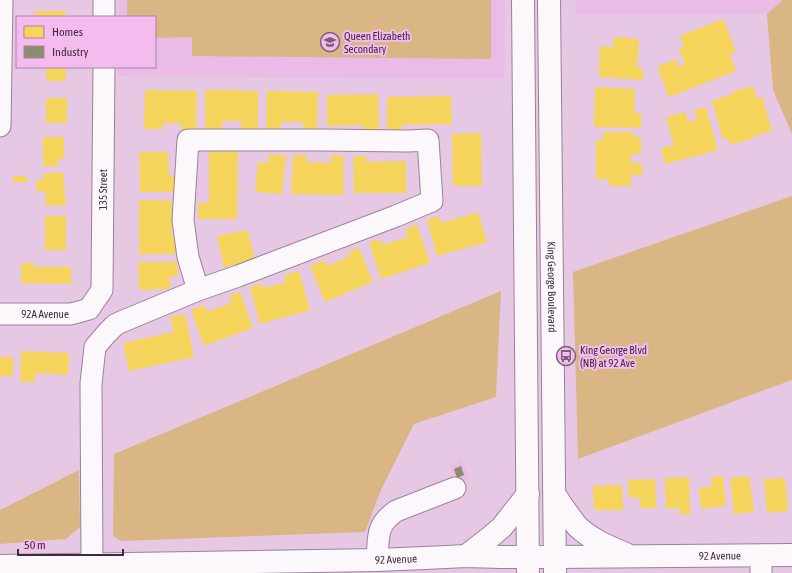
<svg xmlns="http://www.w3.org/2000/svg" width="792" height="573" viewBox="0 0 792 573" font-family="'Asap Condensed',sans-serif">
  <style>
    .built { fill: #eabbe7 }
    .green { fill: #d9b683 }
    .homes { fill: #f6d55c }
    .industry { fill: #8c8c6e }
    .lines { fill: none; stroke-linecap: round; stroke-linejoin: round }
    .minor-casing { stroke: #998298; stroke-width: 23 }
    .major-casing { stroke: #998298; stroke-width: 24 }
    .minor { stroke: #fbf7fb; stroke-width: 21 }
    .major { stroke: #fbf7fb; stroke-width: 22 }
    .labels { text-anchor: middle; stroke-width: 4; stroke-linejoin: round; paint-order: stroke }
    .poi-label { font-size: 11px; fill: #402a3e; stroke: #f3bbee; text-anchor: start }
    .street-label { font-size: 11px; fill: #402a3e; stroke: #f3bbee }
  </style>
  <rect width="100%" height="100%" fill="#e6c8e4"/>
  <!-- built -->
  <g class="built">
    <polygon points="119,0 505,0 504,79 118,76 118,67 155,67 155,17 119,17"/>
    <polygon points="576,0 783,0 767,14 576,15"/>
    <polygon points="462,460 469,479 457,484 450,465"/>
  </g>
  <!-- green -->
  <g class="green">
    <polygon points="127,0 491,0 491,59 192,56 192,37 155,38 155,17 127,17"/>
    <polygon points="783,0 792,0 792,134 773,90 767,14"/>
    <polygon points="792,196 792,380 578,459 573,272"/>
    <polygon points="501,291 496,397 414,424 381,490 365,532 121,541 113,536 114,454"/>
    <polygon points="79,470 80,527 66,539 0,544 0,510"/>
  </g>
  <!-- homes -->
  <g class="homes">
    <rect x="35" y="11" width="30" height="6"/>
    <polygon points="723,19 736,52 730,54 736,71 669,97 657,67 676,59 679,67 685,64 679,49 684,47 680,36"/>
    <polygon points="614,37 639,39 637,68 643,68 643,80 599,77 600,46 613,47"/>
    <rect x="46" y="67" width="20" height="14"/>
    <polygon points="753,86 757,99 762,97 772,131 751,137 752,139 730,145 728,138 723,139 712,101 733,94 732,92"/>
    <polygon points="595,87 635,89 634,113 641,114 641,128 594,127"/>
    <polygon points="145,90 197,91 196,130 181,130 181,123 163,123 163,129 144,129"/>
    <polygon points="205,90 242,90 242,91 258,91 258,130 241,130 241,121 222,121 222,130 205,130"/>
    <polygon points="267,91 318,92 317,129 303,129 303,122 281,122 281,130 266,130"/>
    <polygon points="378,94 379,131 363,131 363,125 327,126 327,95"/>
    <polygon points="451,96 452,124 402,125 402,132 387,132 387,97"/>
    <rect x="46" y="98" width="21" height="25"/>
    <polygon points="706,107 718,150 665,164 661,148 674,145 666,117 685,112 688,122 697,120 694,110"/>
    <polygon points="603,132 633,132 633,137 641,137 641,154 631,154 631,163 642,163 642,175 631,175 631,186 609,186 609,179 596,179 596,140 603,140"/>
    <polygon points="481,133 482,186 453,186 452,134"/>
    <polygon points="43,137 64,137 64,159 58,159 58,166 43,166"/>
    <polygon points="209,151 238,152 237,219 198,219 198,203 209,203"/>
    <polygon points="139,152 168,152 169,176 178,176 178,192 140,192"/>
    <polygon points="269,154 286,156 282,194 255,192 258,162 269,163"/>
    <polygon points="293,155 307,155 307,162 331,163 331,155 344,156 343,195 291,194"/>
    <polygon points="353,156 366,156 366,162 406,161 406,193 354,193"/>
    <polygon points="63,172 66,205 46,206 45,191 37,192 36,180 44,179 44,173"/>
    <rect x="13" y="176" width="14" height="6"/>
    <polygon points="139,200 172,201 172,238 176,238 176,254 139,254"/>
    <polygon points="478,212 487,242 437,256 427,220 439,216 441,223"/>
    <rect x="45" y="216" width="21" height="34"/>
    <polygon points="417,225 430,263 381,279 369,242 380,239 383,245 408,237 405,229"/>
    <polygon points="248,230 255,261 224,267 217,236"/>
    <polygon points="359,248 373,282 325,302 310,266 325,260 327,266 350,256 348,252"/>
    <polygon points="138,262 177,262 178,276 170,276 170,289 139,290"/>
    <polygon points="21,263 34,263 34,267 71,267 71,284 21,283"/>
    <polygon points="299,271 310,310 260,324 250,287 263,284 264,288 286,282 284,275"/>
    <polygon points="240,292 253,328 204,346 191,310 204,305 207,312 231,303 229,296"/>
    <polygon points="185,314 194,357 129,371 123,343 174,332 170,317"/>
    <polygon points="21,351 69,353 68,375 35,373 35,382 20,382"/>
    <rect x="0" y="357" width="13" height="19"/>
    <polygon points="723,476 726,506 701,509 699,488 712,486 711,477"/>
    <polygon points="749,476 754,512 734,514 730,478"/>
    <polygon points="689,477 690,514 680,515 680,508 666,509 665,478"/>
    <polygon points="785,478 788,511 767,513 764,479"/>
    <polygon points="655,479 656,508 640,508 639,497 629,498 628,480"/>
    <polygon points="622,485 623,510 594,510 593,486"/>
  </g>
  <!-- industry -->
  <polygon class="industry" points="461,466 464,475 457,478 454,469"/>
  <g class="lines">
    <defs>
      <g id="minor">
        <polyline points="104,17 104,0"/>
        <polyline points="0,126 2,0"/>
        <path id="s1" d="M0 314H71L89 309 102 290 104 67"/>
        <path d="M377 560C379 537 375 526 396 511L455 488"/>
        <polyline points="92,565 91,384 95,347 107,333 115,325 121,322 198,290 238,276 396,216 432,201 428,140 408,141 321,140 188,140 183,220 188,257 198,290"/>
        <polyline points="761,573 761,555"/>
      </g>
      <g id="major">
        <polyline points="523,0 528,573"/>
        <path id="s2" d="M549 0 555 573"/>
        <path d="M555 495C562 506 569 516 577 526 590 539 609 547 626 554"/>
        <polyline points="466,556 488,539 502,527 528,494"/>
        <path id="s3" d="M0 566 377 560 425 558 466 556 501 557H555L792 555"/>
      </g>
    </defs>
    <!-- minor casing -->
    <use href="#minor" class="minor-casing"/>
    <!-- major casing -->
    <use href="#major" class="major-casing"/>
    <!-- minor -->
    <use href="#minor" class="minor"/>
    <!-- major -->
    <use href="#major" class="major"/>
  </g>
  <!-- icons -->
  <defs>
    <symbol id="school-ring" viewBox="-11 -11 22 22"><circle r="9.5" fill="#f3bbee" stroke="#7a6178" stroke-width="1.5"/><path d="M0-5L7-2L0 1L-7-2ZM-4 1L0 2.5L4 1V4Q0 6-4 4Z" fill="#7a6178"/></symbol>
    <symbol id="bus-ring" viewBox="-11 -11 22 22"><circle r="9.5" fill="#f3bbee" stroke="#7a6178" stroke-width="1.5"/><path d="M-5-6H5V4H4V6H2V4H-2V6H-4V4H-5ZM-3.5-4V0h7V-4ZM-3.5 1.2v1.5H-2V1.2ZM2 1.2v1.5H3.5V1.2Z" fill="#7a6178"/></symbol>
  </defs>
  <g fill-rule="evenodd">
    <use href="#school-ring" x="319" y="31" width="22" height="22"/>
    <use href="#bus-ring" x="555" y="345" width="22" height="22"/>
  </g>
  <g class="labels">
    <!-- poi labels -->
    <g class="poi-label">
      <text x="344" y="40">Queen Elizabeth<tspan x="344" dy="13">Secondary</tspan></text>
      <text x="580" y="354">King George Blvd<tspan x="580" dy="13">(NB) at 92 Ave</tspan></text>
    </g>
    <!-- street labels -->
    <g class="street-label">
      <text dy="4" stroke="none"><textPath href="#s1" startOffset="213">135 Street</textPath></text>
      <text dy="4" stroke="none"><textPath href="#s2" startOffset="287">King George Boulevard</textPath></text>
      <text dy="4" stroke="none"><textPath href="#s1" startOffset="45">92A Avenue</textPath></text>
      <text dy="4" stroke="none"><textPath href="#s3" startOffset="720">92 Avenue</textPath></text>
      <text dy="4" stroke="none"><textPath href="#s3" startOffset="396">92 Avenue</textPath></text>
    </g>
  </g>
  <!-- legend -->
  <rect x="16" y="16" width="140" height="52" fill="#f3bbee" stroke="#ab81a8"/>
  <rect x="24" y="26" width="20" height="12" fill="#f6d55c" stroke="#ab81a8"/>
  <text x="52" y="36" font-size="12" fill="#402a3e">Homes</text>
  <rect x="24" y="46" width="20" height="12" fill="#8c8c6e" stroke="#ab81a8"/>
  <text x="52" y="56" font-size="12" fill="#402a3e">Industry</text>
  <!-- scale -->
  <path d="M18 549v6h105v-6" fill="none" stroke="#402a3e" stroke-width="2"/>
  <text x="24" y="549" font-size="12" fill="#402a3e" stroke="#f3bbee" stroke-width="3" paint-order="stroke">50 m</text>
</svg>
